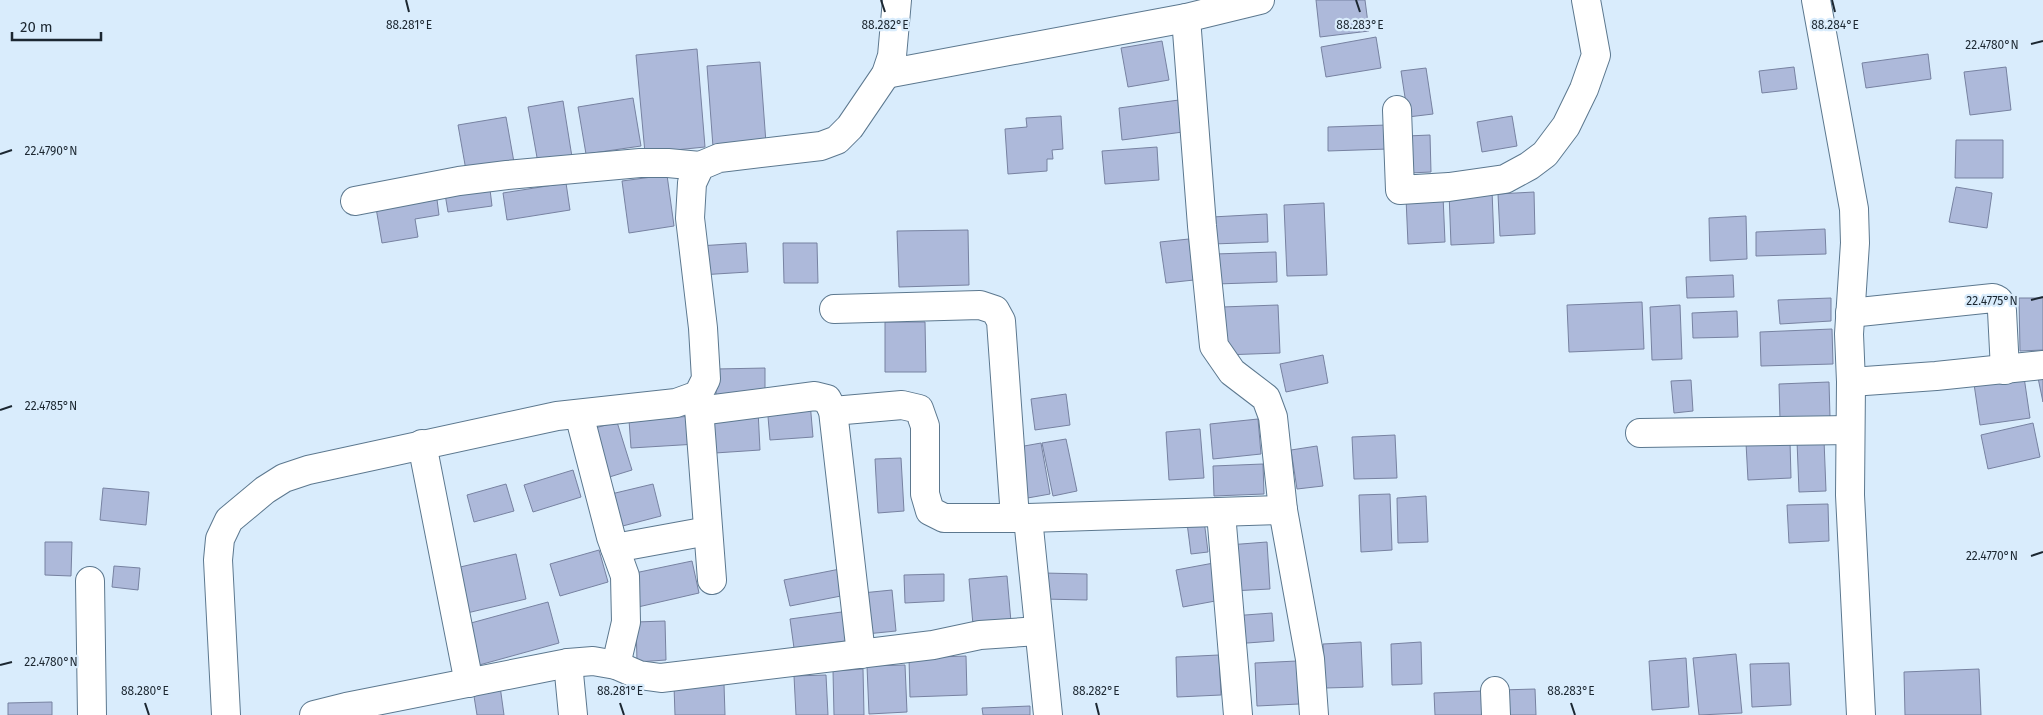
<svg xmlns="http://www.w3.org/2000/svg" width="2043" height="715" viewBox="0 0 2043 715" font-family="'Fira Sans',sans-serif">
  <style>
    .building { fill: #adb9da; stroke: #7782a1 }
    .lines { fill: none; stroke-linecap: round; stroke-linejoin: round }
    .minor-casing { stroke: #5c788f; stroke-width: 30 }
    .tertiary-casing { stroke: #5c788f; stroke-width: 30 }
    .minor { stroke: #fff; stroke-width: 28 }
    .tertiary { stroke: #fff; stroke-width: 28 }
    .ticks { fill: none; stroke: #1c2731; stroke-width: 2 }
    .ticks-label { font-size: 12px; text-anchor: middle; fill: #1c2731; stroke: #d9ecfc; stroke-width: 4.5; stroke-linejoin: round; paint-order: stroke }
  </style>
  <rect width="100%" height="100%" fill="#d9ecfc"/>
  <!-- building -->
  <g class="building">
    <polygon points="1316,0 1365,0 1369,31 1320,37"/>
    <polygon points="1376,37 1381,68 1326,77 1321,47"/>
    <polygon points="1162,41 1169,80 1128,87 1121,48"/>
    <polygon points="697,49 705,147 645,153 636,55"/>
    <polygon points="1928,54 1931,79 1866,88 1862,63"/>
    <polygon points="760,62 766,143 713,147 707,66"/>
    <polygon points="1794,67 1797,89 1762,93 1759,71"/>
    <polygon points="2006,67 2011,110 1970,115 1964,72"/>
    <polygon points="1426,68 1433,114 1408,117 1401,71"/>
    <polygon points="633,98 641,146 586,154 578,107"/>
    <polygon points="1179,100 1183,132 1122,140 1119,108"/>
    <polygon points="563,101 572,157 538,163 528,107"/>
    <polygon points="1061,116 1063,149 1052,150 1053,159 1047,159 1047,171 1008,174 1005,129 1027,127 1026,118"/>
    <polygon points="1512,116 1517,146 1482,152 1477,122"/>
    <polygon points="506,117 515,168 467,176 458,125"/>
    <polygon points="1387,125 1388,149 1328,151 1328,127"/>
    <polygon points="1430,135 1431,172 1409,173 1407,136"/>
    <polygon points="1956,140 2003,140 2003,178 1955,178"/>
    <polygon points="1157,147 1159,180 1105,184 1102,151"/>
    <polygon points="667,175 674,226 629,233 622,181"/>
    <polygon points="489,181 492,206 448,212 444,188"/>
    <polygon points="566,183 570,210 507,220 503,193"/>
    <polygon points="1956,187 1992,193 1987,228 1949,222"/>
    <polygon points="1492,190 1494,243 1451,245 1449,192"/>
    <polygon points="436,192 439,215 415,219 418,237 382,243 375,202"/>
    <polygon points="1534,192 1535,234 1500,236 1498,194"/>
    <polygon points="1443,196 1445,242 1408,244 1406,198"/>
    <polygon points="1324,203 1327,275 1287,276 1284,205"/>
    <polygon points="1267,214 1268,242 1213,244 1212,217"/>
    <polygon points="1746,216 1747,259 1710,261 1709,218"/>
    <polygon points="1825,229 1826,254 1756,256 1756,232"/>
    <polygon points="968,230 969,285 899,287 897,231"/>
    <polygon points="1189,239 1194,280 1166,283 1160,242"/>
    <polygon points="746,243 748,272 700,275 698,246"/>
    <polygon points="783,243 817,243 818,283 784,283"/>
    <polygon points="1276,252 1277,282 1216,284 1215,254"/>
    <polygon points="1733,275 1734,297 1687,298 1686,277"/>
    <polygon points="1831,298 1831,321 1780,324 1778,300"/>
    <polygon points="2019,298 2043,298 2043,350 2020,351"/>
    <polygon points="1642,302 1644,349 1569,352 1567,305"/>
    <polygon points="1278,305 1280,353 1223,355 1222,307"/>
    <polygon points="1680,305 1682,359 1652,360 1650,307"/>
    <polygon points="1737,311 1738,337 1693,338 1692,313"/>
    <polygon points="885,322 925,322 926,372 885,372"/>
    <polygon points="1832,329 1833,364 1761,366 1760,332"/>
    <polygon points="1323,355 1328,383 1286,392 1280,364"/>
    <polygon points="765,368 765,400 716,400 716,369"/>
    <polygon points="2043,371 2043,402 2037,373"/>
    <polygon points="2024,377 2030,418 1980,425 1974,384"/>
    <polygon points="1691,380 1693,411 1674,413 1671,381"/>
    <polygon points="1829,382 1830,417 1780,419 1779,384"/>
    <polygon points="1066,394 1070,425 1035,430 1031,399"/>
    <polygon points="810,402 813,437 770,440 767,405"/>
    <polygon points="758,410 760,450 715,453 712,413"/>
    <polygon points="695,416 697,444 631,448 629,420"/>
    <polygon points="1258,419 1261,454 1213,459 1210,424"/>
    <polygon points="617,422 632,470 603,479 588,430"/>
    <polygon points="2033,423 2040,457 1988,469 1981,435"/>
    <polygon points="1200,429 1204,478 1169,480 1166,432"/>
    <polygon points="1395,435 1397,478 1354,479 1352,437"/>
    <polygon points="1066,439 1077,491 1053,496 1042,443"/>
    <polygon points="1824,440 1826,491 1799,492 1797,441"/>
    <polygon points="1790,441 1791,478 1748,480 1746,443"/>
    <polygon points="1041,443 1050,494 1022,499 1013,448"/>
    <polygon points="1317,446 1323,486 1297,489 1291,450"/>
    <polygon points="901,458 904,511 878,513 875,459"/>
    <polygon points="1263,464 1264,494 1214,496 1213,466"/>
    <polygon points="573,470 581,497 533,512 524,485"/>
    <polygon points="506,484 514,511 474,522 467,495"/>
    <polygon points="653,484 661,516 615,528 607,495"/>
    <polygon points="103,488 149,492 146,525 100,520"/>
    <polygon points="1390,494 1392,550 1361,552 1359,495"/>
    <polygon points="1426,496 1428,542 1398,543 1397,498"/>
    <polygon points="1828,504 1829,541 1789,543 1787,505"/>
    <polygon points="1204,520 1208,552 1191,554 1187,523"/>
    <polygon points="45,542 72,542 71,576 45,575"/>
    <polygon points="1267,542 1270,589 1231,591 1228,545"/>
    <polygon points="599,550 608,582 560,596 550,564"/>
    <polygon points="516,554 526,599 467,613 456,568"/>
    <polygon points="692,561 699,593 638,607 630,574"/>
    <polygon points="1219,562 1226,599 1183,607 1176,570"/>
    <polygon points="114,566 140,568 138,590 112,587"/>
    <polygon points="840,569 846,595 790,606 784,580"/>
    <polygon points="1044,573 1087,574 1087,600 1043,599"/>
    <polygon points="944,574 944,601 905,603 904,575"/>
    <polygon points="1007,576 1011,622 973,625 969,579"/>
    <polygon points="892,590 896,631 866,634 862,593"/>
    <polygon points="548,602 559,643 472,667 460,626"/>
    <polygon points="849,611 853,640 794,648 790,619"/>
    <polygon points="1272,613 1274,641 1234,644 1232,616"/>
    <polygon points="665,621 666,660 637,662 636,622"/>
    <polygon points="1361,642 1363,687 1325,688 1323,644"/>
    <polygon points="1421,642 1422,684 1392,685 1391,644"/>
    <polygon points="1736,654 1742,713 1699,715 1693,658"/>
    <polygon points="1219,655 1221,695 1177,697 1176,657"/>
    <polygon points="966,656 967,695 910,697 909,658"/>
    <polygon points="1686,658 1689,707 1652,710 1649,661"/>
    <polygon points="1297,661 1299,704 1257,706 1255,663"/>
    <polygon points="1789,663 1791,705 1752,707 1750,664"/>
    <polygon points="905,665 907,712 869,714 867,666"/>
    <polygon points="863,669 864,715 834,715 833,671"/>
    <polygon points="1979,669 1981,715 1905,715 1904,672"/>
    <polygon points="826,675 828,715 796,715 794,676"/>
    <polygon points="724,684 725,715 675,715 674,686"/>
    <polygon points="500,686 504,715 477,715 473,690"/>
    <polygon points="1535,689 1536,715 1502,715 1501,690"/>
    <polygon points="1483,691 1484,715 1435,715 1434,693"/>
    <polygon points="52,702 52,715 8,715 8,703"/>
    <polygon points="1030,706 1030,715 983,715 982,708"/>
  </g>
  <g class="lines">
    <defs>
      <g id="minor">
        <polyline points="1260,0 1186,18 1202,226 1214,346 1232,372 1266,398 1273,417 1283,510 1310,659 1314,715"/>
        <polyline points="886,74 1186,18"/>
        <polyline points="1397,110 1400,190 1449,187 1505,179 1529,166 1545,154 1566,126 1584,89 1596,55 1586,0"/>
        <polyline points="355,201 459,181 507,175 640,163 668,163 700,166"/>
        <polyline points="834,309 980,305 995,310 1001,321 1015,518"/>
        <path d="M1850 313 1993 298C2000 300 2001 303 2002 311L2005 370"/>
        <polyline points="1851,382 1936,376 2043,365"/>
        <polyline points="698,395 712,580"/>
        <polyline points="699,411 815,396 827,399 833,411 861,654"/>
        <polyline points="833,411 902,405 919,409 925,426 925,494 930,511 944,518 1028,518 1283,510"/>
        <polyline points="579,414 611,537 625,576 626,622 616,665"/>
        <polyline points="1640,433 1850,430"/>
        <polyline points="422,444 469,683"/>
        <polyline points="1221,513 1238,715"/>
        <polyline points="1028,518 1048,715"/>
        <polyline points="615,548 708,531"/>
        <polyline points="90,581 92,715"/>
        <polyline points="568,663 573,715"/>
        <polyline points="1495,691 1496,715"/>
        <polyline points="226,715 218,560 220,539 229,520 265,490 284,478 308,470 557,416 676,403 698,395 706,379 703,328 690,218 692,183 700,166 719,158 821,146 837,140 850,127 886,74 892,56 897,0"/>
        <polyline points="314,715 346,707 568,663 593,661 616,665 639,675 661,678 933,645 980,635 1039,631"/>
      </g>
      <polyline id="tertiary" points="1816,0 1854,209 1855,243 1849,334 1851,382 1850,495 1861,715"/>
    </defs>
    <!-- minor casing -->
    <use href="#minor" class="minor-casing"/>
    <!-- tertiary casing -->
    <use href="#tertiary" class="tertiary-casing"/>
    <!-- minor -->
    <use href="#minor" class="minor"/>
    <!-- tertiary -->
    <use href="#tertiary" class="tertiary"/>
  </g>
  <!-- ticks -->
  <path class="ticks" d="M406 0 409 12M881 0 885 12M1356 0 1360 12M1832 0 1835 12M2031 44 2043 41M0 154 12 150M2031 300 2043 297M0 410 12 406M2031 556 2043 552M0 665 12 662M145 703 149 715M620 703 624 715M1096 703 1099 715M1571 703 1575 715"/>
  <g class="ticks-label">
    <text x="409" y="29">88.281°E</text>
    <text x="885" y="29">88.282°E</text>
    <text x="1360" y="29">88.283°E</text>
    <text x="1835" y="29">88.284°E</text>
    <text x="1992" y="49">22.4780°N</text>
    <text x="51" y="155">22.4790°N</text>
    <text x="1992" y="305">22.4775°N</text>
    <text x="51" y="410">22.4785°N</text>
    <text x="1992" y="560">22.4770°N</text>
    <text x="51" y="666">22.4780°N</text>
    <text x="145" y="695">88.280°E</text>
    <text x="620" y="695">88.281°E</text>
    <text x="1096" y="695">88.282°E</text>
    <text x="1571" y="695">88.283°E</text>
  </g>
  <!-- scale -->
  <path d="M12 32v8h89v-8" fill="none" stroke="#1c2731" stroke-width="2.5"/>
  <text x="20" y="32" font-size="15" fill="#1c2731" stroke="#d9ecfc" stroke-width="4" paint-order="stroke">20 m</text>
</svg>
